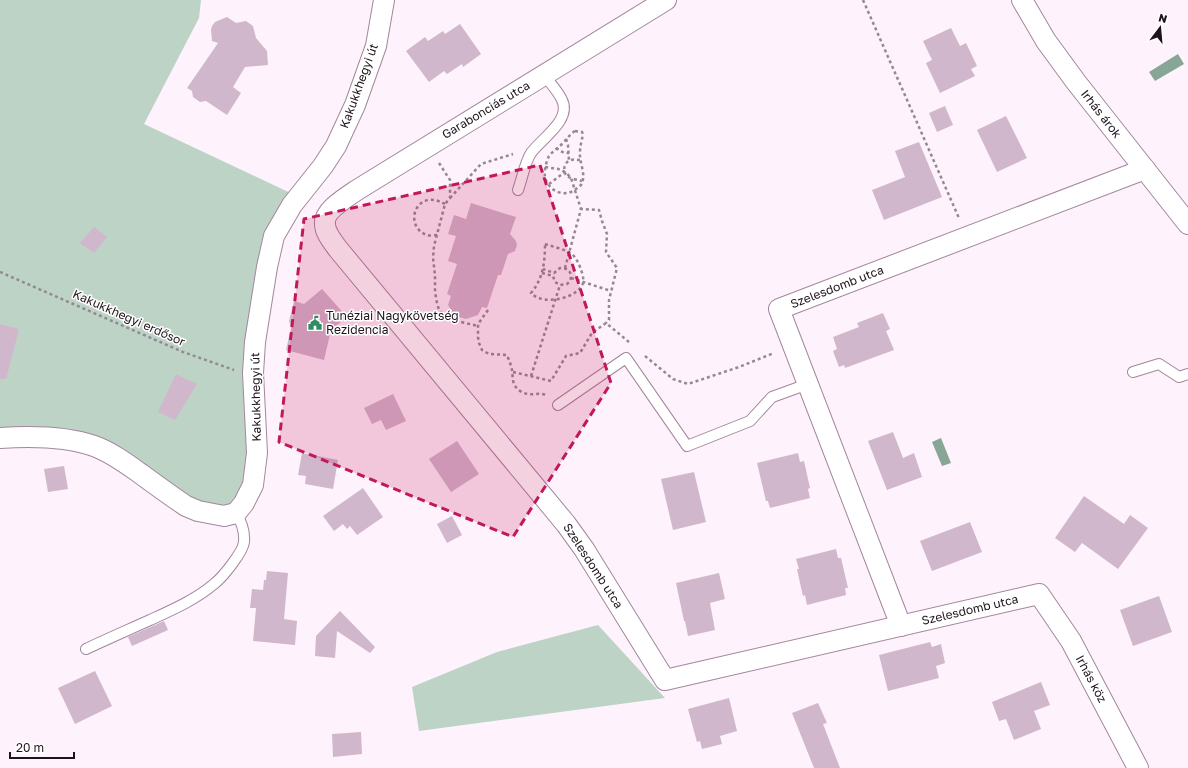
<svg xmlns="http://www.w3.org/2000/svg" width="1188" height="768" viewBox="0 0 1188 768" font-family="'Golos Text',sans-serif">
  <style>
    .green { fill: #bdd3c6 }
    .water { fill: #88a695 }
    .building { fill: #d1b7cc }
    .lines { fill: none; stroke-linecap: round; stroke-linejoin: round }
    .service-casing { stroke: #a2879d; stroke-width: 12 }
    .minor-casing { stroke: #a2879d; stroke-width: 22 }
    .path { stroke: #948992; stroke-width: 2.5; stroke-dasharray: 3 3; stroke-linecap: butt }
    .service { stroke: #fff; stroke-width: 10 }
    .minor { stroke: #fff; stroke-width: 20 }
    .marked { fill: #c2185b; fill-opacity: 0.2; stroke: #c2185b; stroke-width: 3; stroke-dasharray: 8 5; stroke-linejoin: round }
    .labels { text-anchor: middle; stroke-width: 3; stroke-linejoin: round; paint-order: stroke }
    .street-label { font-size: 12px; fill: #1d131b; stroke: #fff }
    .poi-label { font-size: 12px; fill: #1d131b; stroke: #fff; text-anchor: start }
  </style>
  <rect width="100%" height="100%" fill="#fef2fc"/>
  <!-- green -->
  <g class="green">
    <polygon points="0,0 201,0 199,18 144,124 299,197 267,267 253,485 224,516 95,447 0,438"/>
    <polygon points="598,625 665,698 419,731 412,687 497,652"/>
  </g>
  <!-- water -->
  <g class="water">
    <polygon points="1178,54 1184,64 1155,81 1149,72"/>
    <polygon points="941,438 951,463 942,466 932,442"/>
  </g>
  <!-- building -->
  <g class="building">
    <polygon points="227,17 236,23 246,21 253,26 256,38 267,51 268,65 245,67 233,87 241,93 227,115 206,101 200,102 193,97 192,91 187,88 218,43 212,41 211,30 212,26 215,22"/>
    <polygon points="460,24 481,54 463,67 462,64 447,74 444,71 429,82 406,51 425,37 428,41 443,31 445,34"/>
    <polygon points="951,28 960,46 966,43 977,66 971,69 975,76 940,93 926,63 932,60 923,41"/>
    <polygon points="945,106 953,125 937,132 929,113"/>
    <polygon points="1006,116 1027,158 997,172 977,130"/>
    <polygon points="919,142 942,197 884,220 872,190 905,177 895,151"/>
    <polygon points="471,203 516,217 510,234 516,241 517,245 515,251 508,254 501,275 498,275 487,308 482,307 478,315 466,319 455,316 448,305 451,296 447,294 457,264 448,261 456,236 448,234 454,215 466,219"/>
    <polygon points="94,227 107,237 94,253 80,243"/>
    <polygon points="322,289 347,317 331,330 324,360 286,350 291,328 289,321 294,301 304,304"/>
    <polygon points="883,313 890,329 886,331 894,350 845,368 844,365 839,367 833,351 837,349 833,337 859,327 857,323"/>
    <polygon points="0,324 19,329 6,379 0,379"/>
    <polygon points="176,374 197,384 175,420 158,412"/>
    <polygon points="393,394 406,421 386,430 381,420 372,424 364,408"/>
    <polygon points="893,432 903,458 914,453 922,477 887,490 868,441"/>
    <polygon points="457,441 479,474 451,492 429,459"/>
    <polygon points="302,453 338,460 333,489 305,484 306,476 298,475"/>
    <polygon points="798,453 800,462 804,461 810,488 808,489 810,498 770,508 768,501 766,501 757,463"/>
    <polygon points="64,466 68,489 48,492 44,469"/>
    <polygon points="694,472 706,522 673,530 661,479"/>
    <polygon points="363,488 383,517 357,535 350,526 347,529 343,524 334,531 323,516"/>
    <polygon points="1084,496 1124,524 1130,515 1148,528 1118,569 1082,543 1075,552 1055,538"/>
    <polygon points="452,516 462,535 447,543 437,524"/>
    <polygon points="970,522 982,552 932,571 920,541"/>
    <polygon points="836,549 838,558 841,558 848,588 845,588 846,595 807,605 805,595 803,596 800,583 797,569 799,569 796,559"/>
    <polygon points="267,571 288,573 284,619 297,621 295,645 253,641 256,608 250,608 252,589 263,590 264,580 266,580"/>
    <polygon points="719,573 725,599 710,603 715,630 688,636 685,621 684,621 676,583"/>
    <polygon points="1159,596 1172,632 1133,646 1120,610"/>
    <polygon points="340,611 375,647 370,653 337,631 335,658 315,656 316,636"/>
    <polygon points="164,621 168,630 132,646 128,637"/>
    <polygon points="930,642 932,647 941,644 945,663 936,666 939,678 888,691 879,655"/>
    <polygon points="95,671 112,706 75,724 58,688"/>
    <polygon points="1041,682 1050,705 1034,711 1041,729 1014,740 1006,719 999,721 992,702"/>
    <polygon points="729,698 737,731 720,736 722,744 702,749 700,741 697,742 688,709"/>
    <polygon points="818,703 827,723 823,724 840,768 814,768 792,713"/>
    <polygon points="361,732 362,754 333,757 332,734"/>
  </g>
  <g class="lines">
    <defs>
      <g id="service">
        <path d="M518 190C522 179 525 162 531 153 541 139 572 120 562 100 558 91 550 83 544 75"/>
        <polyline points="1133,372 1159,364 1179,377 1188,374"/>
        <polyline points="558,405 626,358 687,446 750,421 772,397 808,384"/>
        <path d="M86 649C107 639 128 630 150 620 172 610 195 600 214 584 223 577 243 552 244 542 245 531 241 521 236 513"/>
      </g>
      <g id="minor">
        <path d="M666 0 357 190C347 197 323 211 325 224 325 233 333 242 338 249L566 524 584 549 665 680 1039 594 1071 641 1138 768"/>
        <polyline points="1022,0 1046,41 1076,82 1188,224"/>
        <path d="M0 438C31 436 65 436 94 446 111 452 127 464 141 474 156 485 171 496 186 506L198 511 224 516 236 513 244 503 253 485 257 453 253 373 255 342 267 267 274 236 292 205 323 166 336 146 355 105 376 46 384 0"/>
        <polyline points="901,626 779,309 1145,169"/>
      </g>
    </defs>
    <!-- service casing -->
    <use href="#service" class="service-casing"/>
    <!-- minor casing -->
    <use href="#minor" class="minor-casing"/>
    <!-- path -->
    <g class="path">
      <polyline points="863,0 959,218"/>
      <path d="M575 131 582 132 583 134C582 140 580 146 580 152 579 163 587 175 581 185 579 187 576 189 573 191 562 197 548 190 545 177 544 171 546 162 549 156 553 151 558 148 562 144 567 139 570 134 575 131Z"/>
      <polyline points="566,139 568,145 569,161"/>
      <polyline points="556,148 564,153 569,153"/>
      <path d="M580 160C577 160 574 159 571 160 564 162 562 171 567 176 571 179 578 180 582 181"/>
      <polyline points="439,163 450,180 450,198 445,204 434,246 433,258 435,275 435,292 437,303 439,310 445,316 457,321 478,326"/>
      <path d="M545 167C557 169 563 168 571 178L581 209"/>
      <polyline points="549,184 565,172"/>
      <polyline points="450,198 481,164 513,154"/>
      <path d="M437 235C434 235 430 236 427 235 403 227 415 187 445 204"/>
      <path d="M545 244C554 247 564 249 572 254 576 258 578 262 580 267 582 272 584 278 583 283 579 297 551 303 539 298 536 297 533 295 531 293 543 279 545 262 545 244Z"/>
      <polyline points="565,268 581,209 599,210 602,221 607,234 606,252 617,268 609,300 609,320 606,323"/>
      <polyline points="0,272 183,352 234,370"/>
      <path d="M542 273 553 276 555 282 560 285 567 284C575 277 570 267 560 268L554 273 543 269"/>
      <polyline points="571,278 611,291"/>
      <path d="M488 310 478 324V337L479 343 482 350 489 354 507 355C509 360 511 365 512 370 513 373 512 377 513 380 514 388 521 393 528 394 535 395 541 392 547 396"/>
      <polyline points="645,356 673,379 688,384 739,367 774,353"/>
      <polyline points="513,372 551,381 566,356 580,353 592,333 606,323 629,342"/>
      <polyline points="531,376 560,285"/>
    </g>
    <!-- service -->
    <use href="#service" class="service"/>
    <!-- minor -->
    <use href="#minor" class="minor"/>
  </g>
  <!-- marked area -->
  <path class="marked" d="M540 165 611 383 513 537 279 442 304 219Z"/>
  <!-- icons -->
  <defs>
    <symbol id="civic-bare" viewBox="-9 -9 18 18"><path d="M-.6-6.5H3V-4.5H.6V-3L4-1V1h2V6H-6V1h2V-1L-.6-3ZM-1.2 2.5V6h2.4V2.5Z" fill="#318c62" stroke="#fff" stroke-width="2.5" paint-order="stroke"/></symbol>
  </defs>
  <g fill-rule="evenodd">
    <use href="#civic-bare" x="305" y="313" width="20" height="20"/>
  </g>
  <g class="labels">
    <!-- street labels -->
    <g class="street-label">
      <text transform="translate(359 86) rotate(-70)" y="4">Kakukkhegyi út</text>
      <text transform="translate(486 110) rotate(-31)" y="4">Garabonciás utca</text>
      <text transform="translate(1101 114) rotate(52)" y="4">Irhás árok</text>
      <text transform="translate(837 287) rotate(-21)" y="4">Szelesdomb utca</text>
      <text transform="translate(129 318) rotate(24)" y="4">Kakukkhegyi erdősor</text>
      <text transform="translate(256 397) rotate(-91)" y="4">Kakukkhegyi út</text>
      <text transform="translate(593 566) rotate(57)" y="4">Szelesdomb utca</text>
      <text transform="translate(970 610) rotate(-13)" y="4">Szelesdomb utca</text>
      <text transform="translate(1091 679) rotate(62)" y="4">Irhás köz</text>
    </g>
    <!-- poi labels -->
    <g class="poi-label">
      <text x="326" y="320">Tunéziai Nagykövetség<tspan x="326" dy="14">Rezidencia</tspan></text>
    </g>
  </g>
  <!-- north arrow -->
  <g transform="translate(1160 28) rotate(16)" stroke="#ffffff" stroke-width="3" paint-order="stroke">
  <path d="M0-3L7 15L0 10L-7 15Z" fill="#1d131b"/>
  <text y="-6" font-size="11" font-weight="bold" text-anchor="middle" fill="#1d131b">N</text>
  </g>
  <!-- scale -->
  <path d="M10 752v6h64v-6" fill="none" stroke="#1d131b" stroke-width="2"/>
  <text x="16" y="752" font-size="12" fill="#1d131b" stroke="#ffffff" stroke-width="3" paint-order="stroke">20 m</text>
</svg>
